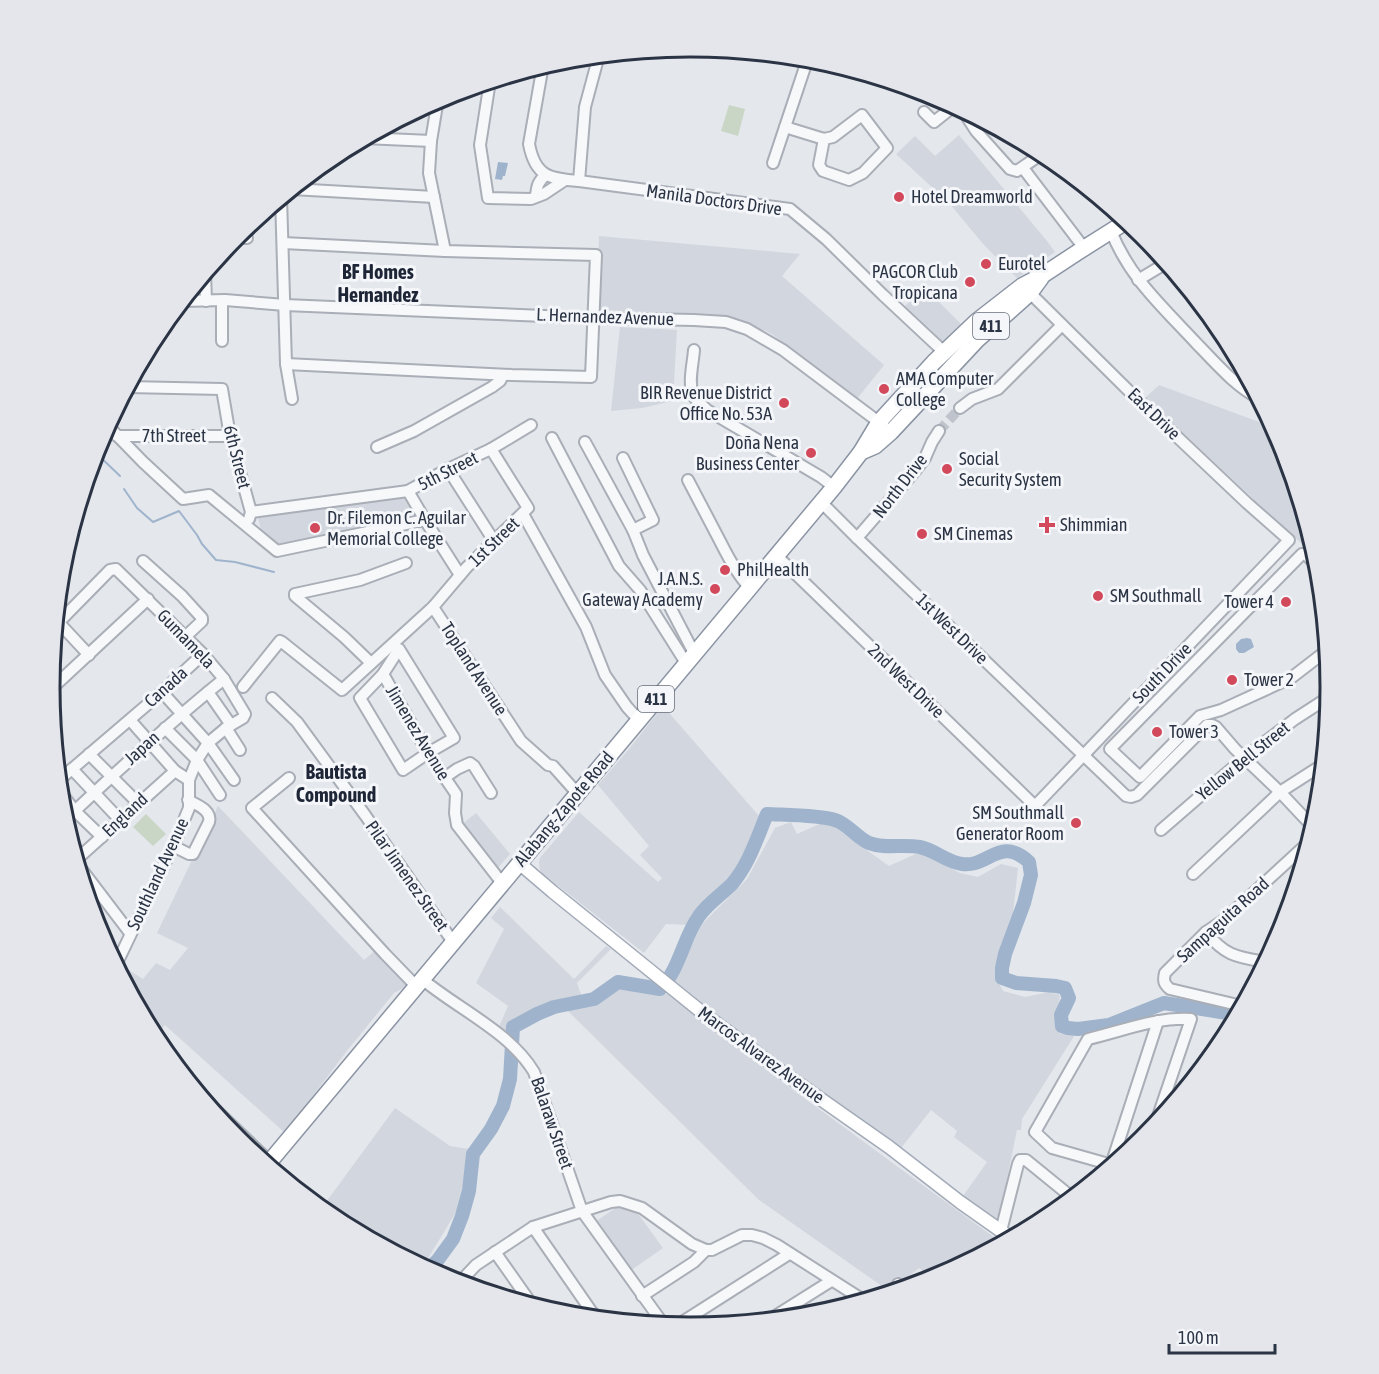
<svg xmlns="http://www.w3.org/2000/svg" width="1379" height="1374" viewBox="0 0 1379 1374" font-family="'Asap Condensed',sans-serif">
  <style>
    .built { fill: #d2d6de }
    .green { fill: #c9d6c5 }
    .water { fill: #9fb4cc }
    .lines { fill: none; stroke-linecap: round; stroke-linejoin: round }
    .stream { stroke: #9fb4cc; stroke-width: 2 }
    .river { stroke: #9fb4cc; stroke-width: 14 }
    .minor-tunnel { stroke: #bfc3cb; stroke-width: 10; stroke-dasharray: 10 5; stroke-linecap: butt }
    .minor-casing { stroke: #a9aeb7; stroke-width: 14 }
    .major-casing { stroke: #a3abb8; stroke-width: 15 }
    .highway-casing { stroke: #8b94a3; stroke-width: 18 }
    .minor { stroke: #f7f8fa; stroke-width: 10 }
    .major { stroke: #fff; stroke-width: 12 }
    .highway { stroke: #fff; stroke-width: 15 }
    .poi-dot { fill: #d1495b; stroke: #f4f6f9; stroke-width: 2 }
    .labels { text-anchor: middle; stroke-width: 6; stroke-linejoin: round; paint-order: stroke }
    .shield { fill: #f4f6f9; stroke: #676e7b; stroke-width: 1.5 }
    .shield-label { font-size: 16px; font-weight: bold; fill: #2b3445 }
    .poi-label { font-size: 18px; fill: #2b3445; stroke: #f4f6f9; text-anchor: start }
    .street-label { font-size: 18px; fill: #2b3445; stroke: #f4f6f9 }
    .neighbourhood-label { font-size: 20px; font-weight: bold; fill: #1d2536; stroke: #f4f6f9 }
    .rim { fill: none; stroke: #2b3445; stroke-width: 3 }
  </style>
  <rect width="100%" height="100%" fill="#e4e7ec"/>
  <!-- built -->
  <g class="built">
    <polygon points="959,135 1047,241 1055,252 1017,278 984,245 949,203 896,154 915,136 935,156"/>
    <polygon points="599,236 800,254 782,276 884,365 856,400 772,334 742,320 707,314 597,310"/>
    <polygon points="924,287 961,324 941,344 904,307"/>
    <polygon points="620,327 677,330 673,401 642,408 611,411"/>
    <polygon points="1159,385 1273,427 1281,442 1316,557 1145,398"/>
    <polygon points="408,495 420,517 277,547 263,538 258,518"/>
    <polygon points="663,706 759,816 745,853 730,880 694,914 691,925 666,924 644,953 542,873 540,870 539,862 540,858 579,812 658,882 662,878 640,855 649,846 598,785 629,749"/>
    <polygon points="218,806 364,960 377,949 409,985 394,993 346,1052 285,1133 165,1025 154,1037 117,968 119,964 143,979 156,963 170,970 188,948 157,933"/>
    <polygon points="476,813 510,854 497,869 461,825"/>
    <polygon points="826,821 889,866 920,852 960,873 978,877 1001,864 1018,868 1012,923 996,978 1003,991 1025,997 1049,992 1060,995 1056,1024 1060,1034 1076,1033 1022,1119 1021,1130 1017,1130 998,1222 963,1196 987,1162 954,1137 957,1131 931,1110 901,1148 783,1065 673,982 702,924 747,879 775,828 791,822 797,834"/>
    <polygon points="500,907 574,979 606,946 611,949 577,983 583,1000 553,1001 514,1028 509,1038 498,1029 508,1006 476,983 504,929 491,918"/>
    <polygon points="622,986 647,993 667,994 785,1084 995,1238 993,1248 934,1279 919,1268 889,1291 759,1200 566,1009 596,1005"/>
    <polygon points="395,1108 450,1146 469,1149 467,1194 427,1260 420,1266 333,1219 321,1209"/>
    <polygon points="620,1205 636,1211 663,1248 630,1271 595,1222"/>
  </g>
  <!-- green -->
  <g class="green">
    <polygon points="729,105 745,109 738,136 721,131"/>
    <polygon points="146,814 166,834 153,846 133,827"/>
  </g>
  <!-- water -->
  <g class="water">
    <polygon points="498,162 508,163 505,176 503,176 502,180 495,179"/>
    <polygon points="1247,638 1251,639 1254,647 1244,653 1239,653 1236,649 1236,644 1241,639"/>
  </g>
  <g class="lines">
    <!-- stream -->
    <g class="stream">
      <polyline points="95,452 120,476"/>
      <polyline points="124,489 137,508 153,522 179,511 197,535 202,544 216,560 235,562 274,572"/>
    </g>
    <!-- river -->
    <path class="river" d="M427 1270 437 1261 453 1239 462 1216 469 1191 473 1154 491 1129 503 1106 510 1079 513 1027 537 1014 554 1007 594 999 618 982 660 989C680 969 683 938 699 916 708 903 721 895 732 884 749 864 757 838 767 814 785 815 819 815 835 820 848 824 857 838 869 843 884 849 904 844 920 847 935 850 946 862 962 864 988 868 1000 835 1029 862L1031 875 1024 903 1005 954 1002 968V978L1016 983 1056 986 1065 988 1069 998 1061 1015 1062 1026 1068 1028 1078 1029 1109 1025 1164 1003 1227 1013 1236 1018"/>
    <!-- minor-tunnel -->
    <polyline class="minor-tunnel" points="939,431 960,408"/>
    <defs>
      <g id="minor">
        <path d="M543 65 529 144C535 176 549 179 579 181L790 209 826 239 883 295 944 352"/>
        <polyline points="490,81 480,145 488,198 531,199 544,194 565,180"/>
        <polyline points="438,99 431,141 429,173 445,251"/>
        <polyline points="963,111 976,131 1010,169 1017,171 1043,153"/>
        <polyline points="924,112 934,122 954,106"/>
        <polyline points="785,127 824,139 833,137 862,115 887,148 863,173 849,180 823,171 819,165 824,139"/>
        <polyline points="364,138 431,141"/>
        <polyline points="773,163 808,58"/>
        <polyline points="1023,168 1084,248"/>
        <polyline points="579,181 585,107 599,55"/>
        <polyline points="292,189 434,197"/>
        <path d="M536 196C537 186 538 181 546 175"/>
        <polyline points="281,197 286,364 292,399"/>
        <path d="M1111 231C1130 279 1164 308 1198 345 1215 362 1235 386 1257 397"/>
        <polyline points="233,238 247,238"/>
        <polyline points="283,243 445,251 596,255 591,377 512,375 286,364"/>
        <polyline points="205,272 206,301"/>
        <polyline points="1138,280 1163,265 1167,264"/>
        <polyline points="182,301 225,300 285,305 593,318 694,320 726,322 747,329 783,350 884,426"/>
        <polyline points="222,341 222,301"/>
        <path d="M694 350C693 364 688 382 693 395 696 401 702 405 707 410L821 477 834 487"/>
        <polyline points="127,387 222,389 230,436 251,512 249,519"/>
        <polyline points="960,408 972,399 998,389 1062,325"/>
        <polyline points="107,425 143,462 183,499 209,495 277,551 425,520"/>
        <polyline points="117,436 230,436"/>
        <polyline points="552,438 619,566 640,590 686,663"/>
        <polyline points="585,442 633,530 643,555 694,653"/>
        <polyline points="377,447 414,431 492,387 500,381 503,375"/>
        <polyline points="623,458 653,520 633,530"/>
        <polyline points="448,469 494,541"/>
        <path d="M688 480C699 501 710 522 721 543 729 559 737 574 749 587"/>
        <polyline points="408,491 425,520 460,575"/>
        <polyline points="821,502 857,538 1126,796 1131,797 1137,795 1207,725 1212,725 1216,727 1235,749 1280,792 1313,827"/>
        <polyline points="251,512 408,491 448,469 491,449 531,425"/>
        <polyline points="523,514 586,627 605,675 627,707 638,719"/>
        <polyline points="857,538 915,471 925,458 932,442 939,431"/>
        <polyline points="776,555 1035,806 1289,540 1247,503 1135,397 1026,289"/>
        <polyline points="143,561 182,596 202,618 202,621 185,637"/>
        <polyline points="1318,566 1305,554 1302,554 1110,749 1140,777 1200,716 1221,710 1291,678 1326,651"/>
        <polyline points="433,607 521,741 548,765 553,766 577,793"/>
        <polygon points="399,649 454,738 428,753 403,770 360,698 383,674"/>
        <polyline points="89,655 61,625 60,621 110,570 116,569 203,654 224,679 245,714 243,718 226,728 208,743 197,760 189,780 189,808 175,842 116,965"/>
        <polyline points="371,663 344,637 295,596 295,594 360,580 406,563"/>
        <polyline points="383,674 428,753 456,794 455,813 457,825 502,883"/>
        <polyline points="243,687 280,641 282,642 342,690 433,607 467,567 528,508 491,449"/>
        <polyline points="49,691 148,599"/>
        <polyline points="162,692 208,743 234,780"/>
        <polyline points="208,692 231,725"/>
        <polyline points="272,698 297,722 365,815 453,942"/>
        <polyline points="130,720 175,771 189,780"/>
        <polyline points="165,728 197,760 220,795"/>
        <polyline points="226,728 240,750"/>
        <polyline points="89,754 138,803"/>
        <polyline points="72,769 120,820"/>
        <polyline points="289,778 252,808 385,954 416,986"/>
        <polyline points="444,778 457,769 470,763 474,766 491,793"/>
        <polyline points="58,781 162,692 203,654"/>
        <polyline points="59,790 75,811 102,837"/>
        <path d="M64 821C116 772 168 724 224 679"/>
        <polyline points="1161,830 1244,758 1295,719 1329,697"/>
        <path d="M173 846 189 854H193L209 822C212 810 197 805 188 800"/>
        <polyline points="76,860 175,771"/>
        <polyline points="76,862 130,933"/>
        <polyline points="1193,874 1280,792 1322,765"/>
        <path d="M1206 932C1225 956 1237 957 1265 962"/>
        <path d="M422 979C458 1009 510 1032 534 1072L582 1211 664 1325"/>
        <path d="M1242 1006 1170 989C1164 984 1163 981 1165 973L1206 932 1224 920 1309 842"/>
        <polyline points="199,1094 269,1161"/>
        <polyline points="1111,1165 1158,1021"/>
        <path d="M1112 1165 1052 1148 1035 1132 1088 1039C1122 1031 1156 1017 1191 1019L1155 1125"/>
        <polyline points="533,1227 596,1318"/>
        <polyline points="1001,1231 1018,1164 1020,1160 1026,1160 1069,1195"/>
        <polyline points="495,1252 533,1306"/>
        <polyline points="459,1283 476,1265 533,1227 611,1202 620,1201 642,1208 692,1244 706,1250 712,1250 742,1235 752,1235 763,1238 777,1245 860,1298"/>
        <polyline points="898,1284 904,1288"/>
        <polyline points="642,1296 694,1262 706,1250"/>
        <polyline points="769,1320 831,1281"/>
        <polyline points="676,1326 789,1254"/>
      </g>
      <polyline id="major" points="519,863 553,892 704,1014 785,1074 889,1147 960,1202 1011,1238"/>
      <g id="highway">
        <polyline points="861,452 875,446 891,432 977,340 1030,293 1041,278"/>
        <polyline points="267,1165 834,487 861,452 879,422 934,362 977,321 1022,286 1043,275 1078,252 1127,221"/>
      </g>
    </defs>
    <!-- minor casing -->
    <use href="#minor" class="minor-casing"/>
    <!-- major casing -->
    <use href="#major" class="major-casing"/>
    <!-- highway casing -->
    <use href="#highway" class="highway-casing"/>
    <!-- minor -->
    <use href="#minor" class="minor"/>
    <!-- major -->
    <use href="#major" class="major"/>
    <!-- highway -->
    <use href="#highway" class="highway"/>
  </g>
  <!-- markers -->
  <g class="poi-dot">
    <circle cx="899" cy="197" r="6"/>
    <circle cx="986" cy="264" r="6"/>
    <circle cx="970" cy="282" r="6"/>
    <circle cx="884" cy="389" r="6"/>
    <circle cx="784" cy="403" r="6"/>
    <circle cx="811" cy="453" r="6"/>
    <circle cx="947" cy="469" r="6"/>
    <path d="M1044 516h6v6h6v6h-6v6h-6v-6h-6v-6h6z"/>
    <circle cx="315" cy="528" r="6"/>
    <circle cx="922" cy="534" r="6"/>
    <circle cx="725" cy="570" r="6"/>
    <circle cx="715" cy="589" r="6"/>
    <circle cx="1098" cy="596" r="6"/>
    <circle cx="1286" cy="602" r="6"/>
    <circle cx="1232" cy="680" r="6"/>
    <circle cx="1157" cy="732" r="6"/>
    <circle cx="1076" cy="823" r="6"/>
  </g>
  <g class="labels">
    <!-- shield labels -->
    <g class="shield">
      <rect x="973" y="313" width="36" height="26" rx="4.5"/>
      <rect x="638" y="686" width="36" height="26" rx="4.5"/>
    </g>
    <g class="shield-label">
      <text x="991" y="332">411</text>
      <text x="656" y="705">411</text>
    </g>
    <!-- poi labels -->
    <g class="poi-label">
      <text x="911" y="203">Hotel Dreamworld</text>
      <text x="998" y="270">Eurotel</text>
      <text x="958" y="278" text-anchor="end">PAGCOR Club<tspan x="958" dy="21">Tropicana</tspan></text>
      <text x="896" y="385">AMA Computer<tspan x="896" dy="21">College</tspan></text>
      <text x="772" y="399" text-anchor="end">BIR Revenue District<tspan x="772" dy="21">Office No. 53A</tspan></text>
      <text x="799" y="449" text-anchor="end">Doña Nena<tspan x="799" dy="21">Business Center</tspan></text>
      <text x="959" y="465">Social<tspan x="959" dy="21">Security System</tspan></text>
      <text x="327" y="524">Dr. Filemon C. Aguilar<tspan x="327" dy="21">Memorial College</tspan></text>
      <text x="1060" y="531">Shimmian</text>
      <text x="934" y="540">SM Cinemas</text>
      <text x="737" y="576">PhilHealth</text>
      <text x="703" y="585" text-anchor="end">J.A.N.S.<tspan x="703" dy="21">Gateway Academy</tspan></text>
      <text x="1110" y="602">SM Southmall</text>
      <text x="1274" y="608" text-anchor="end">Tower 4</text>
      <text x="1244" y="686">Tower 2</text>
      <text x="1169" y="738">Tower 3</text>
      <text x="1064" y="819" text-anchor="end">SM Southmall<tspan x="1064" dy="21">Generator Room</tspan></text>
    </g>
    <!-- street labels -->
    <g class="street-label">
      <text transform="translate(714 200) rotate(8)" y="6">Manila Doctors Drive</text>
      <text transform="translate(605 317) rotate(2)" y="6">L. Hernandez Avenue</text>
      <text transform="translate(1154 414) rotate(44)" y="6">East Drive</text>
      <text x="174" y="442">7th Street</text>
      <text transform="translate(237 457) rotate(76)" y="6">6th Street</text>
      <text transform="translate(448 471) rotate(-27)" y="6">5th Street</text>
      <text transform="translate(900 486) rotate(-52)" y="6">North Drive</text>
      <text transform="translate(494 542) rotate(-44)" y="6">1st Street</text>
      <text transform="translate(952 629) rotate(44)" y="6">1st West Drive</text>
      <text transform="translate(186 639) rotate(46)" y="6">Gumamela</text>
      <text transform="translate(474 669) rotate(57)" y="6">Topland Avenue</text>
      <text transform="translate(1162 673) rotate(-46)" y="6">South Drive</text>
      <text transform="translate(906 681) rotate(44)" y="6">2nd West Drive</text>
      <text transform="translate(166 687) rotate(-42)" y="6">Canada</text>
      <text transform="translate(418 733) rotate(59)" y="6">Jimenez Avenue</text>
      <text transform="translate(142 748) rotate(-42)" y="6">Japan</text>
      <text transform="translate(1243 761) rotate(-39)" y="6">Yellow Bell Street</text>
      <text transform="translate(564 809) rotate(-50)" y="6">Alabang-Zapote Road</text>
      <text transform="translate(125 815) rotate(-43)" y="6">England</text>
      <text transform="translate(158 874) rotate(-65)" y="6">Southland Avenue</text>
      <text transform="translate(407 876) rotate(55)" y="6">Pilar Jimenez Street</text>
      <text transform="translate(1223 920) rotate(-42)" y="6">Sampaguita Road</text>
      <text transform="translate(761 1055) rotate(36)" y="6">Marcos Alvarez Avenue</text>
      <text transform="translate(552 1123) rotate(71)" y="6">Balaraw Street</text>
    </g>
    <!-- neighbourhood labels -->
    <g class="neighbourhood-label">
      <text x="378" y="279">BF Homes<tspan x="378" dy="23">Hernandez</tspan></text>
      <text x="336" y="779">Bautista<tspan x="336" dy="23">Compound</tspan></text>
    </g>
  </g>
  <!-- crop -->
  <path d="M0 0H1379V1374H0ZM60 687a630 630 0 1 1 1260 0a630 630 0 1 1-1260 0Z" fill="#e4e6eb" fill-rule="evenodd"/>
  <path class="rim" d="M60 687a630 630 0 1 1 1260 0a630 630 0 1 1-1260 0Z"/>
  <!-- scale -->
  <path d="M1169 1344v9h106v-9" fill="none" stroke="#2b3445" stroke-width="3"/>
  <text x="1178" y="1344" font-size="18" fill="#2b3445" stroke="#f4f6f9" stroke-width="4.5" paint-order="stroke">100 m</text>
</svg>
